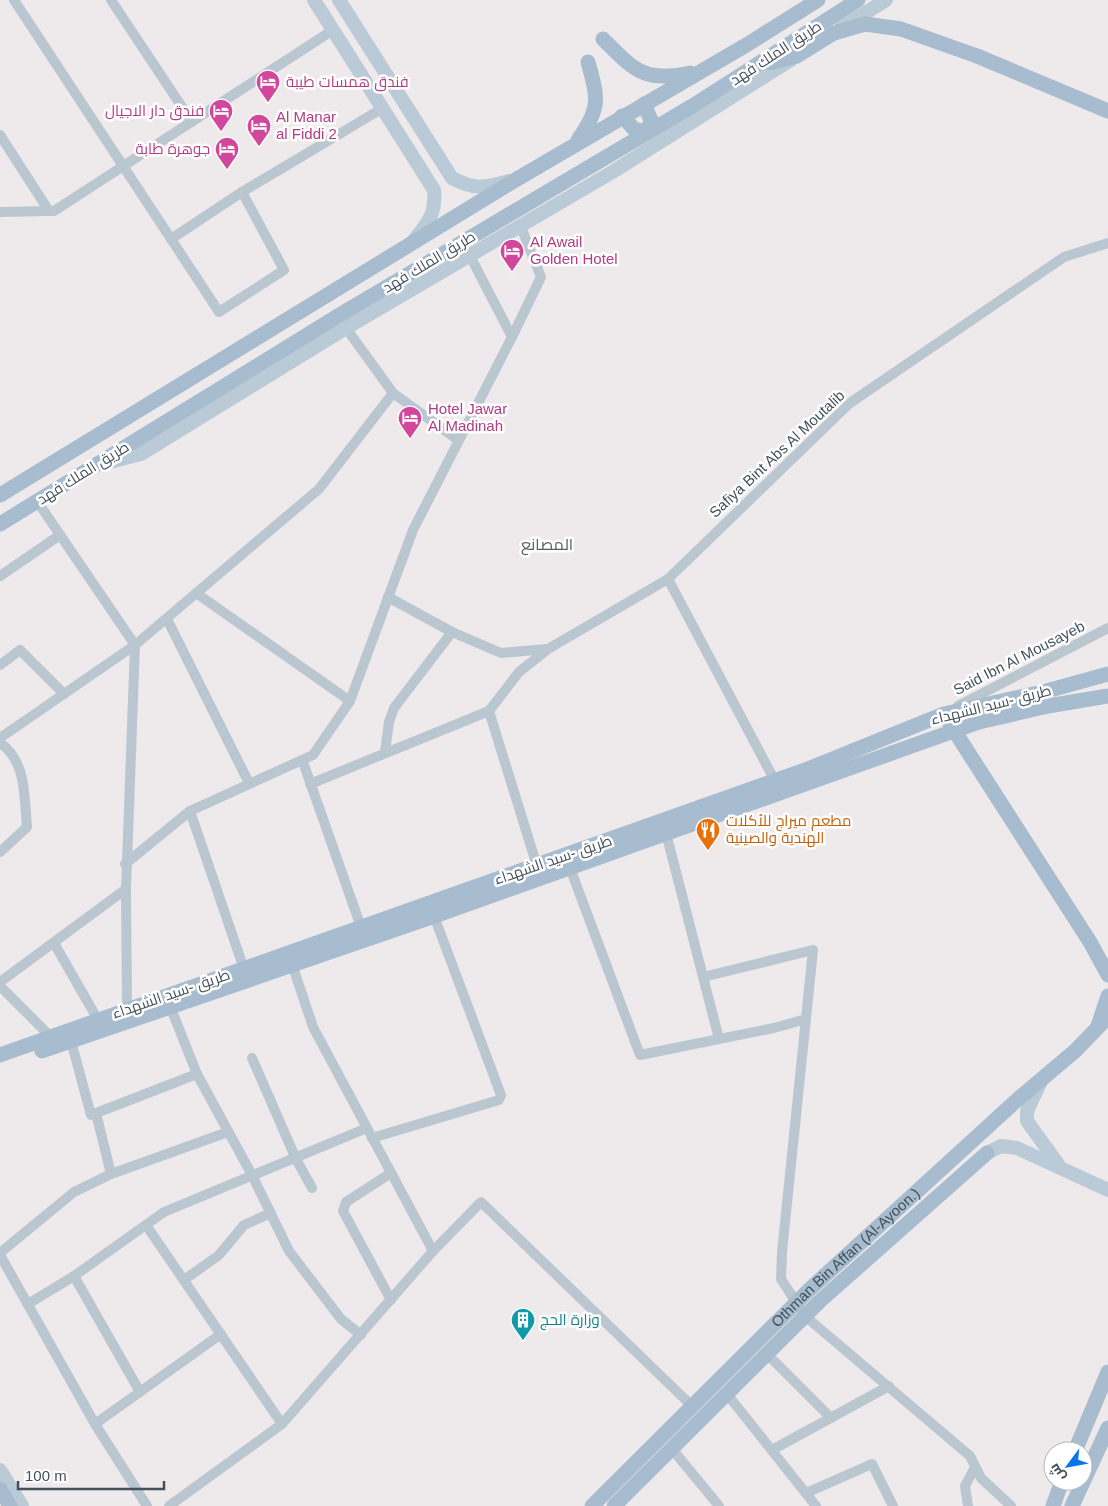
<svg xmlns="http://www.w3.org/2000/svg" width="1108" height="1506" viewBox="0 0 1108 1506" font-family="Arial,Cairo,sans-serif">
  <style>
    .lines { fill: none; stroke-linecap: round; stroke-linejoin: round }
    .street { stroke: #bac7d0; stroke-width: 10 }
    .secondary { stroke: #bbcad7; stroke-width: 14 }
    .primary { stroke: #a7bcce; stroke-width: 15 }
    .labels { text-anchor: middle; stroke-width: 5; stroke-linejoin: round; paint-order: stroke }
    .street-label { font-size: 15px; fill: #42505a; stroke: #fff }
    .hotel-label { font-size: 15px; fill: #b23c85; stroke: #fff; text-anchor: start }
    .food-label { font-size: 15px; fill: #c56008; stroke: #fff; text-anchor: start }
    .culture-label { font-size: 15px; fill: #0d838f; stroke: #fff; text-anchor: start }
    .neighbourhood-label { font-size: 16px; fill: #575c61; stroke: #fff }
  </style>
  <rect width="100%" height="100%" fill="#eeeaeb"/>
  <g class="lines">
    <!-- street -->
    <g class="street">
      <polyline points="14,0 219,312 284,270 242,192 383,108"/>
      <polyline points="111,0 192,122"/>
      <polyline points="0,135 49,211 54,211 333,30"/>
      <polyline points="0,212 49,211"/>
      <polyline points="171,239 242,192"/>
      <polyline points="346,328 393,393 458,440"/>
      <polyline points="512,337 541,277 521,227"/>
      <polyline points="37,501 135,645 319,489 393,393"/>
      <polyline points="0,576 60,535"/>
      <polyline points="668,579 775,781"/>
      <polyline points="196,593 350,701"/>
      <polyline points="388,597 452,632 501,653 547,649"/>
      <polyline points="167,619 249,783"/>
      <polyline points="0,665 20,650 64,694"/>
      <polyline points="958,706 1108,628"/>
      <polyline points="0,738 135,645 126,889 0,982"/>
      <path d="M0 743C27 761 24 798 27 827L0 852"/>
      <polyline points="385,752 389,722 394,708 452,632"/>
      <polyline points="303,762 361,927"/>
      <polyline points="310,784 489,711"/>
      <polyline points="190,811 244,969"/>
      <polyline points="666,833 719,1039"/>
      <polyline points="125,864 190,811 313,755 350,701 413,530 512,337 470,256"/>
      <polyline points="537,866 489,711 519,672 548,649 668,579 850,403 1064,257 1108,243"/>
      <polyline points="570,868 640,1055 774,1028 806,1019"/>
      <polyline points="126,889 127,1010"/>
      <polyline points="54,943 98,1020"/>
      <polyline points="292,964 313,1027 433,1251"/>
      <polyline points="703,977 813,950 782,1252 781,1279 805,1316 970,1456 981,1478 1011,1506"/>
      <polyline points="0,986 51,1037"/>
      <polyline points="170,1006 197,1074 252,1175 289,1251 341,1319 361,1335"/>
      <polyline points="71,1041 91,1115 197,1074"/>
      <polyline points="252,1058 296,1159 312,1188"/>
      <polyline points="96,1113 111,1174"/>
      <polyline points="372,1138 499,1100 501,1095 434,916"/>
      <polyline points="146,1225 282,1424"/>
      <polyline points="0,1253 74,1192 111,1174 228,1132"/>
      <polyline points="0,1255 95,1424 147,1506"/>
      <polyline points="74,1276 140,1392"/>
      <polyline points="184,1280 219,1255 244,1225 271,1213"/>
      <polyline points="391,1300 343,1211 346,1202 391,1173"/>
      <polyline points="28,1304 74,1276 164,1212 367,1128"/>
      <polyline points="767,1354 831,1418"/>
      <polyline points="727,1394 816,1506"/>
      <polyline points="95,1424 221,1334"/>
      <polyline points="672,1449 719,1506"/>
      <polyline points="772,1450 889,1386"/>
      <polyline points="806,1493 872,1464 893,1506"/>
      <polyline points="169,1506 282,1424 433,1251 481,1202 692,1406"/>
      <polyline points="968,1506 965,1486 975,1467"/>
    </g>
    <!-- secondary -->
    <g class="secondary">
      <path d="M314 0 434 190C436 213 429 222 414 240"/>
      <path d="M339 0 452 178C474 190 485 188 509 181"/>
      <polyline points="841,28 886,0"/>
      <polyline points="102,464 141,454 346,328 614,171 792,59"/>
      <polyline points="1042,1079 1027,1111 1027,1121 1058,1164"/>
      <polyline points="987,1153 1001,1146 1017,1148 1108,1190"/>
      <polyline points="0,1470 22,1506"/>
    </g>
    <!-- primary -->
    <g class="primary">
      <path d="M603 39C634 70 644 83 690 73"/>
      <polyline points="770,63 797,56 834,33 865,24 901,29 977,56 1108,111"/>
      <polyline points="622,116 634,129 647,133 651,120 644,104"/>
      <path d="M578 140C601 108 598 98 588 62"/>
      <polyline points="0,495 517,179 748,44 818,0"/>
      <polyline points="0,524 338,316 694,105 858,0"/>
      <polyline points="950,724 1090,942 1108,975"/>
      <polyline points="1098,1026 1108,996"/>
      <polyline points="42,1051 429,918 979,722 1048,706 1108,696"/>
      <polyline points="0,1055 808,769 944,714 1043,692 1108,674"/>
      <polyline points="1075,1451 1108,1372"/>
      <polyline points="0,1489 10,1506"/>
      <path id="s1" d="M592 1506 810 1289 1017 1100 1075 1051 1108 1017"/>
      <polyline points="614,1506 821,1300 987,1153"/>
      <polyline points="1053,1506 1062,1481"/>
      <polyline points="1072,1506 1108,1428"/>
    </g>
  </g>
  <!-- icons -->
  <defs>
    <symbol id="hotel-pin" viewBox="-11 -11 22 30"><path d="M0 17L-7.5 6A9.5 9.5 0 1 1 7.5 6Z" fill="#d1479c" stroke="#fff"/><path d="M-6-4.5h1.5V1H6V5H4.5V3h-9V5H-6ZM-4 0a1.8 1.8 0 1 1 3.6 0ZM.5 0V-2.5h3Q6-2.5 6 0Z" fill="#fff"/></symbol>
    <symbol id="restaurant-pin" viewBox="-11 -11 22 30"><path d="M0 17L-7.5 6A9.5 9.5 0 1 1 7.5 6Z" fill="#e8710a" stroke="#fff"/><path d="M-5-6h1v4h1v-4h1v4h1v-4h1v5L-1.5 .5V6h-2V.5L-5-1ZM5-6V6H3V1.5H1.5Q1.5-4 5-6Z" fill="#fff"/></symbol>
    <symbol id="building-pin" viewBox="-11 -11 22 30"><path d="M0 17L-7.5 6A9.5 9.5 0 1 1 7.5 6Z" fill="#0f9aa8" stroke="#fff"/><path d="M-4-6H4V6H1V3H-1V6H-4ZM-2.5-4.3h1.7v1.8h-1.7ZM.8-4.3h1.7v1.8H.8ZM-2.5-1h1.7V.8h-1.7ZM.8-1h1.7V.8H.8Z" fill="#fff"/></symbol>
  </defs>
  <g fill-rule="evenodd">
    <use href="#hotel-pin" x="254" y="68" width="28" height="38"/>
    <use href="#hotel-pin" x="207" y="97" width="28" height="38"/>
    <use href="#hotel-pin" x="245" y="112" width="28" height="38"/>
    <use href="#hotel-pin" x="213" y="135" width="28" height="38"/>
    <use href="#hotel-pin" x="498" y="237" width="28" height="38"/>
    <use href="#hotel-pin" x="396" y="404" width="28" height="38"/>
    <use href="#restaurant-pin" x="694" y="816" width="28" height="38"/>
    <use href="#building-pin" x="509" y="1306" width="28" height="38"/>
  </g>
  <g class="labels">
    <!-- street labels -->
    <g class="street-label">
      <text transform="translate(776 53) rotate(-33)" y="5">طريق الملك فهد</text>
      <text transform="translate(429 262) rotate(-31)" y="5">طريق الملك فهد</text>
      <text transform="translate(777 454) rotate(-43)" y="5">Safiya Bint Abs Al Moutalib</text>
      <text transform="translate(83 473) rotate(-32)" y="5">طريق الملك فهد</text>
      <text transform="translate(1019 658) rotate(-27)" y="5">Said Ibn Al Mousayeb</text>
      <text transform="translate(991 705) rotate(-14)" y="5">طريق -سيد الشهداء</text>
      <text transform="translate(553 860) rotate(-19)" y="5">طريق -سيد الشهداء</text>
      <text transform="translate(171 994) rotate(-19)" y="5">طريق -سيد الشهداء</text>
      <text dy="5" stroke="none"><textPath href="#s1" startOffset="355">Othman Bin Affan (Al-Ayoon.)</textPath></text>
    </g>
    <!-- hotel labels -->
    <g class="hotel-label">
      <text x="286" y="87">فندق همسات طيبة</text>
      <text x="204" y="116" text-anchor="end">فندق دار الاجيال</text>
      <text x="276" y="122">Al Manar<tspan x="276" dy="17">al Fiddi 2</tspan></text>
      <text x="210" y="154" text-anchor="end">جوهرة طابة</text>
      <text x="530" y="247">Al Awail<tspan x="530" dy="17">Golden Hotel</tspan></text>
      <text x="428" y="414">Hotel Jawar<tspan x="428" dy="17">Al Madinah</tspan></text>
    </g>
    <!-- food labels -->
    <g class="food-label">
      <text x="726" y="826">مطعم ميراج للأكلات<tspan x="726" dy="17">الهندية والصينية</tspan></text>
    </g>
    <!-- culture labels -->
    <g class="culture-label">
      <text x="540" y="1325">وزارة الحج</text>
    </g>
    <!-- neighbourhood labels -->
    <g class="neighbourhood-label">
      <text x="547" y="550">المصانع</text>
    </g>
  </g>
  <!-- north arrow -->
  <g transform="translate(1068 1466) rotate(238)"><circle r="24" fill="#ffffff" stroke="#b3b9bd"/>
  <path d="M0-4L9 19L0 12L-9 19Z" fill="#0876eb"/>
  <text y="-8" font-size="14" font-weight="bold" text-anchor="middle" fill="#42505a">ش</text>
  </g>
  <!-- scale -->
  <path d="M18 1481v8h146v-8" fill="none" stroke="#42505a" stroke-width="2.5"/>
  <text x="25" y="1481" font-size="15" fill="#42505a" stroke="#ffffff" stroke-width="4" paint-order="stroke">100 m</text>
</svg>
